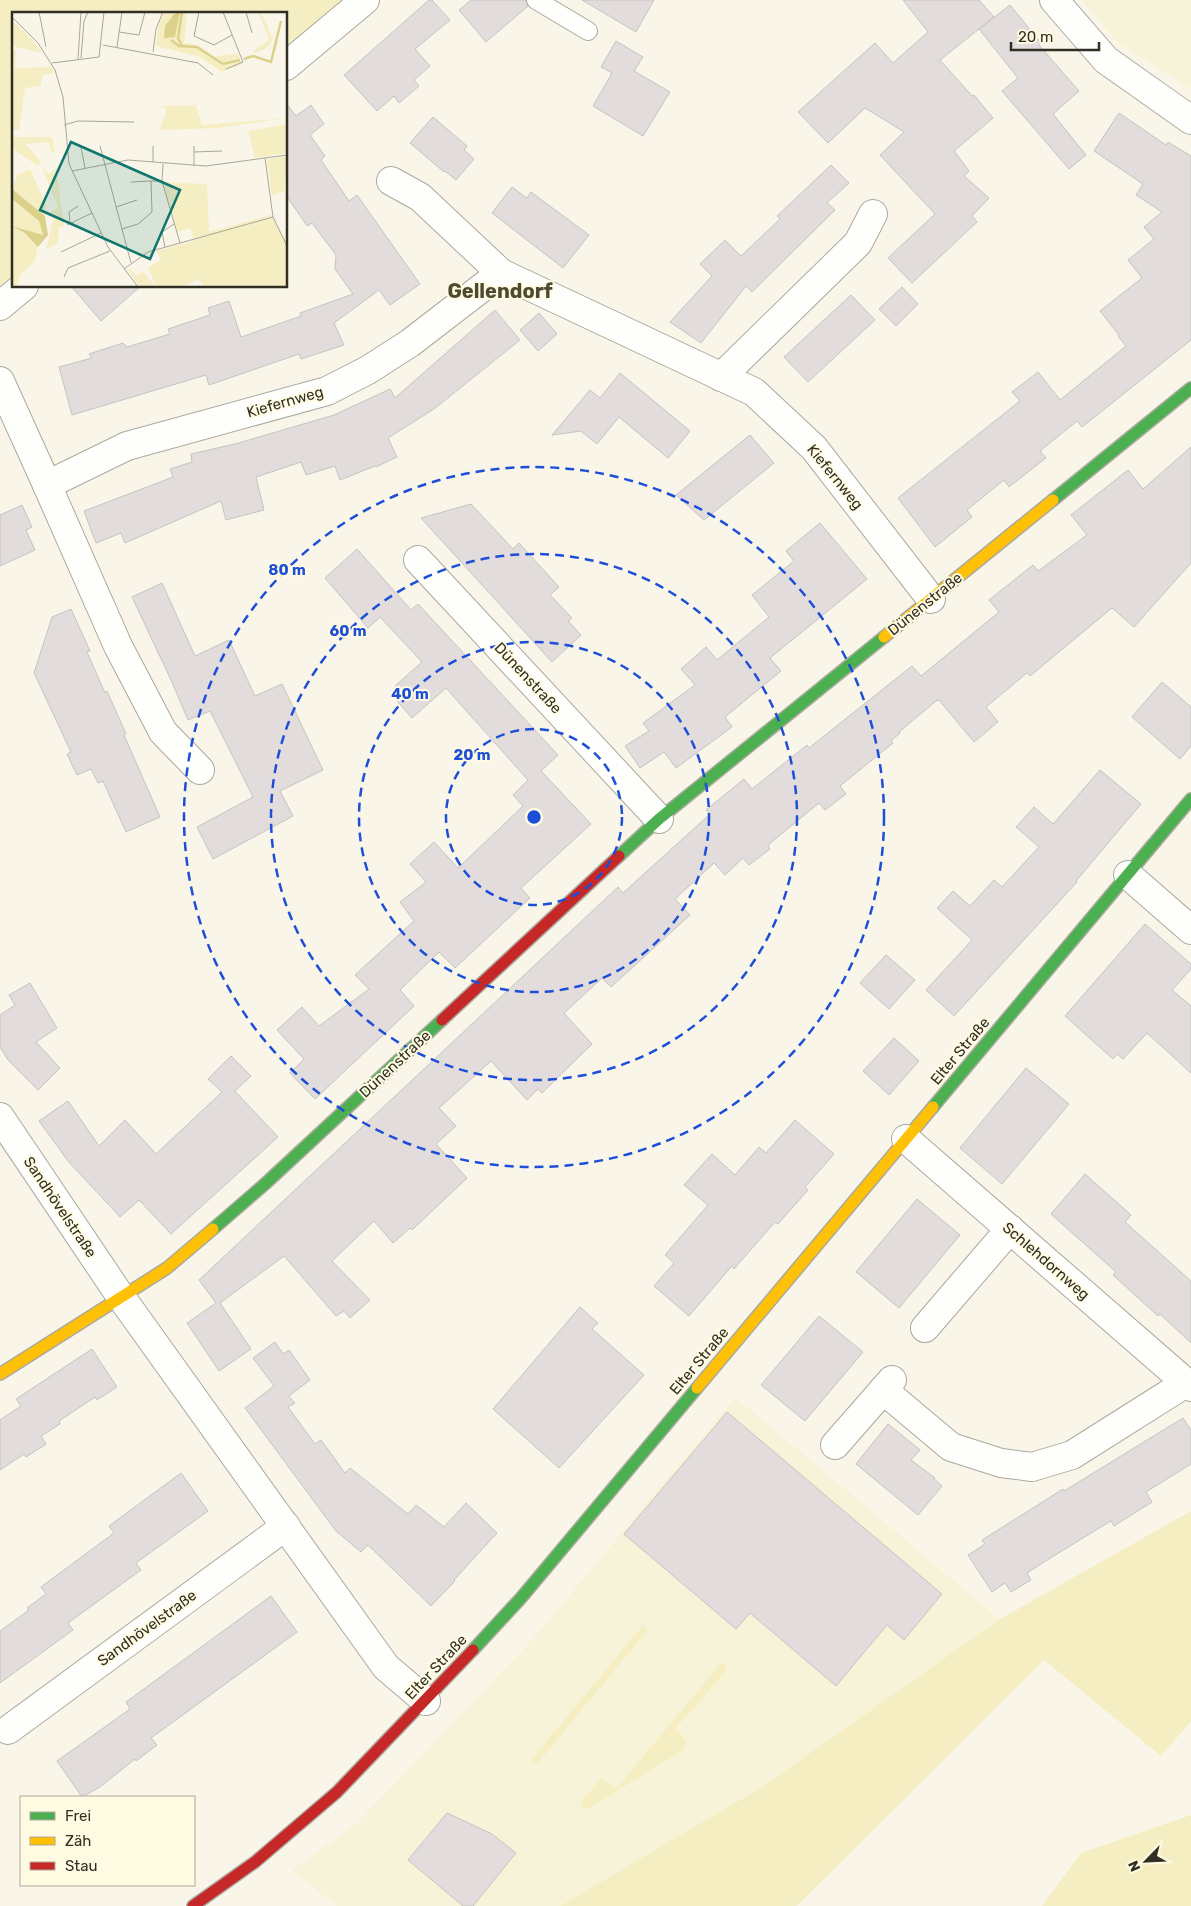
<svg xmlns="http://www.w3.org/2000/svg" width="1191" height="1906" viewBox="0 0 1191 1906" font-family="Rubik,sans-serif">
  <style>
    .built { fill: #f7f3d8 }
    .green { fill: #f6eec3 }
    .building { fill: #e2dddc; stroke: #c7c2c1 }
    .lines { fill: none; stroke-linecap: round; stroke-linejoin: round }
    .lane-casing { stroke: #aba99e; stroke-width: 20 }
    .street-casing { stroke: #aba99e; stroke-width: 30 }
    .fast-casing { stroke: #aba99e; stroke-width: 14 }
    .slow-casing { stroke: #aba99e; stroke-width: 14 }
    .jam-casing { stroke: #aba99e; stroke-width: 14 }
    .lane { stroke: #fefefc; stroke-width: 18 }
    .street { stroke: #fefefc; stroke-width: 28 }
    .fast { stroke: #4caf50; stroke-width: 11 }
    .slow { stroke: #ffc107; stroke-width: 11 }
    .jam { stroke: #c62828; stroke-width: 11 }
    .ring { fill: none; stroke: #1d4ed8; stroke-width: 2.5; stroke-dasharray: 9 6 }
    .labels { text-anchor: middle; stroke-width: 4; stroke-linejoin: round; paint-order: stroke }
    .street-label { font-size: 15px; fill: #312f24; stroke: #fffbe3 }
    .district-label { font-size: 20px; font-weight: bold; fill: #4d4a31; stroke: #fffbe3 }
    .inset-river { fill: none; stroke: #dcd18b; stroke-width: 2.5 }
    .inset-road { fill: none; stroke: #a9a69a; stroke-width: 1 }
    .view { fill: #0f766e; fill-opacity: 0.15; stroke: #0f766e; stroke-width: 2.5 }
    .inset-edge { fill: none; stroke: #312f24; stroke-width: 2.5 }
    .centre { fill: #1d4ed8; stroke: #fffbe3; stroke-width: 2.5 }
    .ring-label { font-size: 15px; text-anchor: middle; font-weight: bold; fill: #1d4ed8; stroke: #fffbe3; stroke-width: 4; stroke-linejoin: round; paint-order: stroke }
  </style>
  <rect width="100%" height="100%" fill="#f9f6e9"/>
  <!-- built -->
  <g class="built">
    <polygon points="1082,0 1191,0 1191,89 1118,43"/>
    <polygon points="735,1397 1000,1619 762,1787 560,1906 337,1906 292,1870 357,1823 532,1640"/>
  </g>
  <!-- green -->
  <g class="green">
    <polygon points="0,0 356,0 286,58 286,14 14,14 14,286 0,298"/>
    <polygon points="1191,1511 1191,1721 1161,1756 1044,1660 797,1906 560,1906 762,1787 1000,1619"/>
    <polygon points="643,1625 648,1630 537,1764 531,1760"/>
    <polygon points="721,1663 726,1665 726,1671 675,1729 687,1742 683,1750 591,1807 585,1808 581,1805 581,1802 601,1778 616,1789"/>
    <polygon points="1191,1815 1191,1906 1042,1906 1081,1853"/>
  </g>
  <!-- building -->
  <g class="building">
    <polygon points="429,0 432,0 450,20 415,49 430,66 414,80 419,86 399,103 394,96 377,111 344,75"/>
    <polygon points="471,0 525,0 528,6 486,42 459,10"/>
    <polygon points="582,0 654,0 636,32"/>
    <polygon points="903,0 979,0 994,17 940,60 972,96 974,95 993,118 954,151 969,171 964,176 989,198 972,216 977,222 912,283 888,258 935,214 880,155 904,132 865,108 828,143 798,112 875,43 893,63 928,32"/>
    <polygon points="1010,5 1041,43 1039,45 1079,91 1053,114 1086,155 1069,169 1002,91 1018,78 979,29"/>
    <polygon points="616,41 643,57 634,71 670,92 643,136 593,106 612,73 601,67"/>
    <polygon points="286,103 296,116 311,105 324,124 310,135 325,156 321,160 349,201 357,195 420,284 390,305 379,290 334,323 344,345 301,359 299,354 209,385 206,375 72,415 59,367 92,358 89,354 123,343 127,347 170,334 168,329 210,315 208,308 229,301 241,337 301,316 300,313 353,294 335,269 336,255 312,223 307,226 286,195"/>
    <polygon points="1119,113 1166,145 1168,142 1191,156 1191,340 1082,427 1077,421 1040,451 1046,458 1009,487 1004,480 967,510 972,517 935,547 898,498 1020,401 1012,392 1038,372 1060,400 1126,346 1118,336 1119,335 1100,311 1142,278 1128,260 1154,239 1144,227 1162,212 1136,195 1143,184 1094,151"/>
    <polygon points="433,117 467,146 464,150 474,159 456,180 445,171 444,172 410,143"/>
    <polygon points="831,165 849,183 827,203 835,210 752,292 746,286 701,343 670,322 712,276 700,264 725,240 741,256 780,219 777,216"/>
    <polygon points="512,187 527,198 531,192 589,235 563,268 492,213"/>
    <polygon points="71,286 141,286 101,321"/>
    <polygon points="902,287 918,304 896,326 879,309"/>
    <polygon points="851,295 875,320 808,382 784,357"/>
    <polygon points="495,310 520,340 434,409 388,438 397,457 376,467 375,466 340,480 335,466 306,475 301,462 256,477 264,510 226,520 221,501 125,543 121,533 96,543 84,511 173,477 170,469 192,462 191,454 235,444 334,415 390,389 395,398"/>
    <polygon points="539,313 557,334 538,351 520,330"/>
    <polygon points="620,373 690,431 668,458 619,417 597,444 581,431 552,435 590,390 600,398"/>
    <polygon points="750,435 774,463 704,520 676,495"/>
    <polygon points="1191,447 1191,563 1134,627 1112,608 1030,676 1027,673 986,707 998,722 974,742 939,700 936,701 899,732 900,733 891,741 893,743 840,786 846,794 825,810 819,803 768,845 770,849 749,865 743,858 725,875 714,863 675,899 690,915 611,987 602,978 564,1013 592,1044 542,1093 538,1089 527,1100 491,1061 439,1108 456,1126 436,1144 467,1178 412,1230 410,1228 393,1243 374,1221 332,1261 370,1300 350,1318 344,1311 336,1316 284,1256 220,1303 251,1349 219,1371 187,1323 216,1303 199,1280 618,887 623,893 710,814 706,810 744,779 752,789 807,745 809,748 912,666 921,676 999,612 989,600 1033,565 1038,571 1087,535 1071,515 1128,470 1143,489"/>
    <polygon points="471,504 513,549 519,543 559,587 550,595 572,618 568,621 581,635 552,662 421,518"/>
    <polygon points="22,505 32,527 26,530 35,550 0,566 0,515"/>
    <polygon points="820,523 867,579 770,658 781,671 725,717 732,727 676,768 664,752 640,768 625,746 649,731 643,723 695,685 681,669 706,647 717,660 769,617 752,595 794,561 786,551"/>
    <polygon points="357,549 411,610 418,604 558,755 541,771 591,824 521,888 530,898 455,968 439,952 400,990 414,1006 315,1099 290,1073 304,1059 277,1030 302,1007 319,1026 369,989 355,975 414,921 400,902 426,882 410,864 434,842 458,868 523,806 513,795 528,780 446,688 412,718 391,694 397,688 395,686 422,662 380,617 368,628 325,578"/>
    <polygon points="162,583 195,656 229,640 255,696 282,684 323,770 280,791 293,816 213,859 197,827 253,797 210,711 188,720 171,680 132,597"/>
    <polygon points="71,609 90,651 87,652 105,693 107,691 126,734 124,735 160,817 126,832 103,781 98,783 91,769 77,775 67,754 71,752 34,673 52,617"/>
    <polygon points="1162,682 1191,707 1191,746 1180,759 1132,717"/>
    <polygon points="1100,770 1141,804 1076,881 1077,882 954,1016 926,990 972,940 937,908 953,891 970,906 994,880 1002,887 1039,847 1016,827 1034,807 1053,824"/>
    <polygon points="1145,924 1191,964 1191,969 1172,990 1191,1006 1191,1073 1147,1033 1123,1059 1117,1054 1113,1059 1065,1016"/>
    <polygon points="886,955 915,980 889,1009 860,983"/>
    <polygon points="30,983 57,1028 36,1042 60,1068 38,1090 8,1060 0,1047 0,1015 15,1005 9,995"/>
    <polygon points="894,1038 919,1061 889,1095 863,1071"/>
    <polygon points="231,1056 251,1076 235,1091 278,1137 171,1234 139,1200 120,1217 68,1161 39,1121 68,1101 99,1146 125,1120 156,1154 222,1092 208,1079"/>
    <polygon points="1026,1068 1069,1104 1002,1184 960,1148"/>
    <polygon points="795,1120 834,1154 805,1187 808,1190 778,1224 775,1222 734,1269 732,1266 689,1316 654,1286 674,1263 665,1255 708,1205 684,1185 712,1154 735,1175 759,1147 766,1153"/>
    <polygon points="1085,1174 1131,1215 1125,1222 1191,1281 1191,1343 1160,1314 1158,1316 1113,1275 1116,1272 1051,1214"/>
    <polygon points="917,1199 960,1235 899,1308 856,1272"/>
    <polygon points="580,1307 598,1323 592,1329 644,1375 559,1468 493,1409"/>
    <polygon points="819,1316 863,1352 805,1421 761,1385"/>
    <polygon points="275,1342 283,1354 289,1350 310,1380 289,1396 295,1403 288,1407 315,1444 321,1440 345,1473 350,1468 408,1514 416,1505 444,1527 466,1503 497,1533 454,1580 455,1581 431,1606 368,1545 361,1552 336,1531 245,1408 274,1386 253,1358"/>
    <polygon points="92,1349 117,1387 97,1400 95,1397 59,1421 60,1424 41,1436 46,1444 26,1457 24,1454 0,1470 0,1420 21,1406 16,1399"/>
    <polygon points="727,1412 942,1594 904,1640 887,1625 836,1686 750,1613 736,1629 624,1534"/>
    <polygon points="1183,1418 1191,1430 1191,1464 1146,1492 1152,1502 1114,1526 1111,1521 1052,1557 1027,1573 1031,1580 1011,1592 1005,1583 992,1592 968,1555 985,1544 982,1540 1063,1489 1064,1491"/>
    <polygon points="888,1424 920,1450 911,1460 935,1478 934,1479 942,1486 918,1515 856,1464"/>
    <polygon points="181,1473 208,1511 136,1563 141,1570 68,1623 73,1630 0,1683 0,1631 29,1610 27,1608 46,1594 41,1587 114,1533 109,1526"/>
    <polygon points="271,1596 297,1632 151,1738 157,1745 136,1761 135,1759 100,1787 82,1797 57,1761 130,1709 126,1702"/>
    <polygon points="447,1813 492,1834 516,1853 473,1906 463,1906 408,1860"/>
  </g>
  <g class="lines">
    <defs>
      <polyline id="lane" points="536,0 588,31"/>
      <g id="street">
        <polyline points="1054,0 1106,60 1191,120"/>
        <polyline points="286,66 365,0"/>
        <polyline points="391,181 420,197 501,273"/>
        <polyline points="0,306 24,286"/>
        <polyline points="721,377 858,243 873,214"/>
        <polyline points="0,381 47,485 127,446 327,391 368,370 410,343 501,273 754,392 814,448 931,599"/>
        <polyline points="47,485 118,646 163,732 200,770"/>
        <polyline points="418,560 659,819"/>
        <polyline points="1128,875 1191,930"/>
        <polyline points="0,1117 121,1297 386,1667 426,1701"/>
        <polyline points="906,1139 1191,1387"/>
        <polyline points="925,1328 1010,1229"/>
        <polyline points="883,1390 951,1447 1001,1463 1032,1467 1072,1455 1186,1383"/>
        <polyline points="835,1445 892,1380"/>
        <polyline points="8,1730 286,1526"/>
      </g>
      <g id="fast">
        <polyline points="1053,500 1191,388"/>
        <polyline points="619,856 659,819 884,637"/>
        <polyline points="933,1107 1191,799"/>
        <polyline points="213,1229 266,1183 442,1020"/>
        <polyline points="473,1650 521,1598 697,1388"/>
      </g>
      <g id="slow">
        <polyline points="884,637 1053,500"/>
        <polyline points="0,1374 167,1268 213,1229"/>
        <polyline points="697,1388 933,1107"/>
      </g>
      <g id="jam">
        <polyline points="442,1020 619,856"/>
        <polyline points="193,1906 255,1862 337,1792 473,1650"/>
      </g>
    </defs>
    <!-- lane casing -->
    <use href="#lane" class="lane-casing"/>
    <!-- street casing -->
    <use href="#street" class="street-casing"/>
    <!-- fast casing -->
    <use href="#fast" class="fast-casing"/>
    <!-- slow casing -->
    <use href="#slow" class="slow-casing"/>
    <!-- jam casing -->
    <use href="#jam" class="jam-casing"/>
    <!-- lane -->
    <use href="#lane" class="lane"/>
    <!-- street -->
    <use href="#street" class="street"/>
    <!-- fast -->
    <use href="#fast" class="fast"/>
    <!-- slow -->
    <use href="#slow" class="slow"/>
    <!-- jam -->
    <use href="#jam" class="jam"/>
  </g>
  <!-- distance rings -->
  <g class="ring">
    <circle cx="534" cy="817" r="88"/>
    <circle cx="534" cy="817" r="175"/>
    <circle cx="534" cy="817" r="263"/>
    <circle cx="534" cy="817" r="350"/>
  </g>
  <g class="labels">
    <!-- street labels -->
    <g class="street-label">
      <text transform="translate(285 402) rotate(-16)" y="5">Kiefernweg</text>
      <text transform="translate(835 477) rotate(51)" y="5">Kiefernweg</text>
      <text transform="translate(925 604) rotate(-39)" y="5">Dünenstraße</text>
      <text transform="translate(528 678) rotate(47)" y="5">Dünenstraße</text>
      <text transform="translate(960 1051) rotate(-50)" y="5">Elter Straße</text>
      <text transform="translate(395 1064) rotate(-43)" y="5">Dünenstraße</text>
      <text transform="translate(60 1207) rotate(56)" y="5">Sandhövelstraße</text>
      <text transform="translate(1046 1261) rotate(41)" y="5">Schlehdornweg</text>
      <text transform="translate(699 1361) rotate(-50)" y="5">Elter Straße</text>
      <text transform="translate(147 1628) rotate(-36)" y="5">Sandhövelstraße</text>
      <text transform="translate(436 1667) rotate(-47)" y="5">Elter Straße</text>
    </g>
    <!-- district labels -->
    <g class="district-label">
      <text x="500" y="298">Gellendorf</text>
    </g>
  </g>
  <!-- overview -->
  <g transform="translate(12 12)">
    <rect width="275" height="275" fill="#f9f6e9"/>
    <path d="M153 0H175L172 31 181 32 201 45 226 41 230 52 210 60 188 45 144 34 146 15ZM246 0H249L261 27 255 36 243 41 241 39 257 28ZM0 8 21 29 31 41 0 34ZM0 37 4 38 3 56 39 55 42 61 30 63 29 74 13 76 7 118H0ZM184 93 190 113 275 106 206 116 148 118 155 96 146 94ZM275 112V141L243 146 236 119ZM0 125H40L43 139 40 141 36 130 14 132 29 150 26 154 0 137ZM275 144 272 178 275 181 268 180 260 184 255 147ZM30 155 37 162 44 156 52 215H47L46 231 34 237 41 208 38 200 46 196ZM18 157 34 193 33 204 0 177 6 162ZM151 170 195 172 197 220 259 203 275 230V275H192L186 267 171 275 144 274 136 256 149 247 144 239 182 229 178 216 165 220ZM0 187 27 209 32 221 27 224 6 214 26 231 23 249 8 263 5 275H0ZM117 256 125 264 131 259 144 275H128L116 258Z" fill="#f6eec3"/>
    <path d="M168 0 163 25 152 26 153 14 162 2ZM0 177 33 204 36 223 26 235 13 221 0 214 31 223 27 209 0 187Z" fill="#dcd18b"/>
    <path class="inset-river" d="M170 0 166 26 170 34M159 28 167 34 185 35 211 52 228 48M232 47 241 44 259 50 269 9"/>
    <path class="inset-road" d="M27 0 34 35M187 0 182 24 202 33 220 23M211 0 231 50 214 57M234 0 240 21M0 5 26 31 43 58 51 85 57 152 96 235 126 275M107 20 127 23 133 0M91 33 186 51 201 63M105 35 110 0M141 40 144 17 151 0M69 46 72 9 76 0M66 47 69 0M40 51 87 45 92 0M52 113 66 109 122 110M88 134 119 251M182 134V154M69 135 73 156M182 140 210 139M253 146 261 205 275 234M141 150V134M151 152 150 169 168 231M60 159 116 148 194 154 275 143M119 170 139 169M104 195 125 188M58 211 57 200 66 194M55 213 80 201M110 217 126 212 140 200 139 169H150M153 235 150 220 162 212M49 240 89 221M112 257 136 240 261 205M52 265 56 256 98 239"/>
    <path class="view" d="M59 130 168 178 138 247 28 198Z"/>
    <rect width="275" height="275" class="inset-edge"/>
  </g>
  <circle cx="534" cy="817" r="8" class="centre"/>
  <g class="ring-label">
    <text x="287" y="575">80 m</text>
    <text x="348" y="636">60 m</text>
    <text x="410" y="699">40 m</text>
    <text x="472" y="760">20 m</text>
  </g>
  <!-- legend -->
  <rect x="20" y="1796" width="175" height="90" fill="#fffbe3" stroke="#ada997"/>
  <rect x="30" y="1812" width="25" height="8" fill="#4caf50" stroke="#ada997"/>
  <text x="65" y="1821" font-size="15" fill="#312f24">Frei</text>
  <rect x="30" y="1837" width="25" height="8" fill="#ffc107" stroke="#ada997"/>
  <text x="65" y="1846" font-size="15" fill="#312f24">Zäh</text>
  <rect x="30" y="1862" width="25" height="8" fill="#c62828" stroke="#ada997"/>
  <text x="65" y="1871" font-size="15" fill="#312f24">Stau</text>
  <!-- north arrow -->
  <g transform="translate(1146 1861) rotate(246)" stroke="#fffbe3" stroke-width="4" paint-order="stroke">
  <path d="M0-4L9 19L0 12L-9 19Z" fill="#312f24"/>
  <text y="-8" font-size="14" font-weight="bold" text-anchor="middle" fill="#312f24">N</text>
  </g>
  <!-- scale -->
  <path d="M1011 42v8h88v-8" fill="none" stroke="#312f24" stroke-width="2.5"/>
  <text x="1018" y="42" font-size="15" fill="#312f24" stroke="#fffbe3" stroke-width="4" paint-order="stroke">20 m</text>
</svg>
